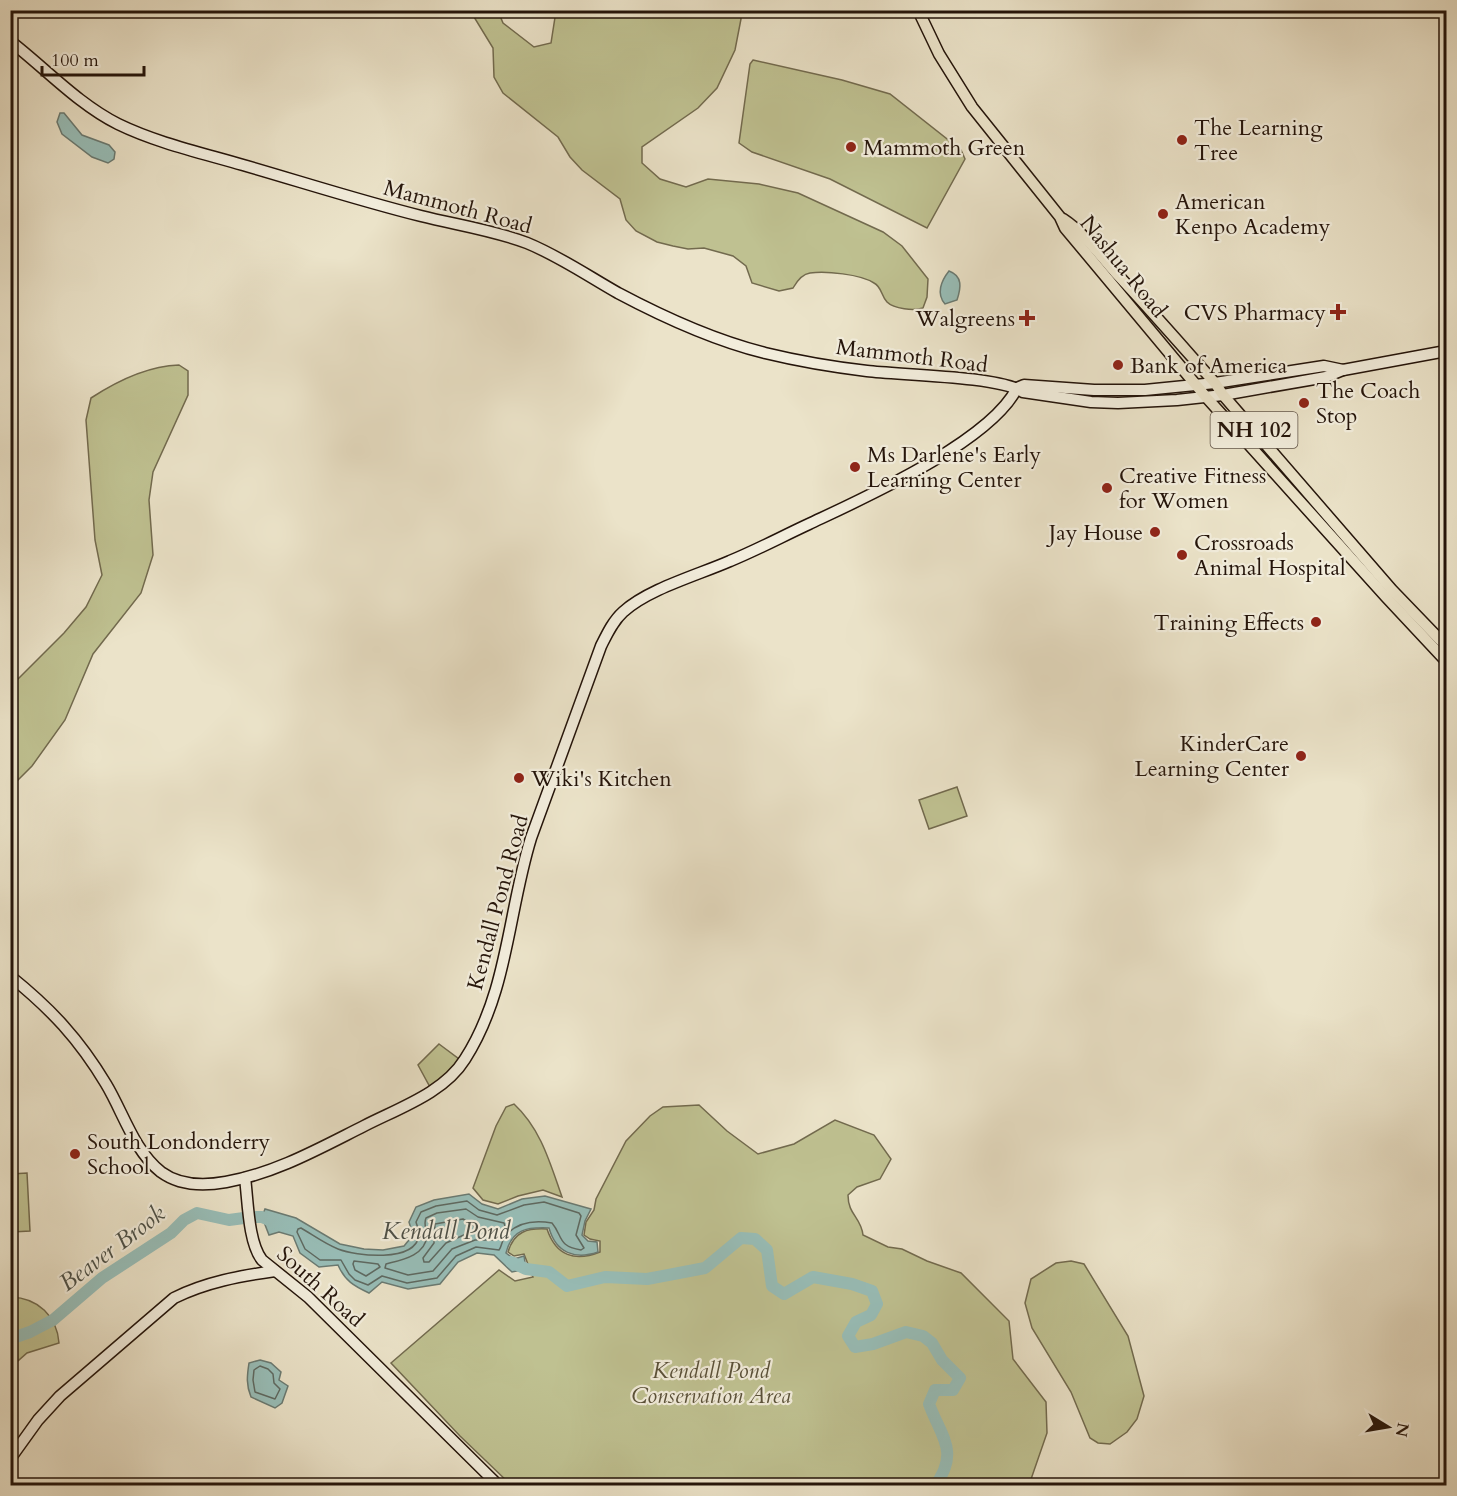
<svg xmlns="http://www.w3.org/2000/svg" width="1457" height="1496" viewBox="0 0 1457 1496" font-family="Cardo,serif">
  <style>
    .green { fill: #bfc191; stroke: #726a4e; stroke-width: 1.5 }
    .water { fill: #98beb8; stroke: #6a7a72; stroke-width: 1.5 }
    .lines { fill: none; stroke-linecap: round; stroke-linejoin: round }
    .shore { stroke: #5e6961; stroke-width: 1.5 }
    .river { stroke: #98beb8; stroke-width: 12 }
    .secondary-casing { stroke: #24140a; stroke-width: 13 }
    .primary-casing { stroke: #24140a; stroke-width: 13 }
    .secondary { stroke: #f2eddc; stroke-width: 10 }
    .primary { stroke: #ebe3c9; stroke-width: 10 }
    .poi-dot { fill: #8f2418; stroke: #f2eddc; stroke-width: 2 }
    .labels { text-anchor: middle; stroke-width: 4.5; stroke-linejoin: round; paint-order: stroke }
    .shield { fill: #f2eddc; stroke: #625549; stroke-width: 1.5 }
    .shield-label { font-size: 21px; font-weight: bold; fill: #24140a }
    .poi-label { font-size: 22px; fill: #24140a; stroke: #f2eddc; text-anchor: start }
    .street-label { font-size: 22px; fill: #24140a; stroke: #f2eddc }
    .park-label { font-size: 22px; font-style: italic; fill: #5a5139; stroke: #f2eddc }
    .water-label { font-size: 24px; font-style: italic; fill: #4d5047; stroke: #f2eddc }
  </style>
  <rect width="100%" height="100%" fill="#ebe3c9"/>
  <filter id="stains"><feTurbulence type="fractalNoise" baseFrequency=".00333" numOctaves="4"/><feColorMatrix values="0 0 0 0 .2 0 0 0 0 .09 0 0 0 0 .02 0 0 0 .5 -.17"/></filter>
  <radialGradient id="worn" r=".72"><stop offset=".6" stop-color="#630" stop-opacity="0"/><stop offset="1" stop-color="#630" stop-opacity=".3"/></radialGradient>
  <!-- green -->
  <g class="green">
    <path d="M473 11H498L503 23 534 47 551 43 556 11H740L741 19 735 50 717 88 698 108 642 147V163L660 179 686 187 708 179 759 184 798 193 883 232 902 246 928 279 927 297 923 308C914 311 894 309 887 302 881 296 882 287 874 283 860 274 826 271 810 273 802 274 797 281 793 288L779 291 752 283 746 266 733 256 704 248 688 249 673 246 657 242 636 231 626 220 620 199 582 170 570 157 558 137 503 93 494 77 493 48 474 17Z"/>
    <polygon points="753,60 842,80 890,94 961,150 965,159 927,228 830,179 752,152 739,143 750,64"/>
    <path d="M179 365 188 371V395L153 472 149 500 153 555 141 593 93 654 65 720 32 766 11 787V686L64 633 86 607 102 575 95 540 86 420 91 398C117 381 147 366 179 365Z"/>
    <polygon points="957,787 967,816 929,829 919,800"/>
    <polygon points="439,1044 459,1059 452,1069 430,1087 418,1065"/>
    <path d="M514 1104C541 1129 550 1163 562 1197L543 1190 518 1196 498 1204 483 1200 473 1188 496 1126 506 1107Z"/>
    <path d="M699 1105 727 1131 758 1154 794 1144 835 1120 874 1135 891 1159 880 1179 857 1187 848 1195C848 1215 861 1217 863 1235L888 1247 902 1249 927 1261 961 1273 1009 1321 1013 1359 1046 1402 1047 1433 1029 1485H511L460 1436 391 1363 499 1270 515 1281 533 1277 524 1254 514 1256 508 1252C514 1231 528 1228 547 1229 556 1256 575 1262 600 1252V1241L590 1239 584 1235 586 1222 594 1210 596 1199 626 1141 650 1116 663 1107Z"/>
    <polygon points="27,1173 30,1231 12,1232 11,1174"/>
    <polygon points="1071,1261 1084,1264 1128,1336 1144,1396 1137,1419 1127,1432 1110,1444 1098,1443 1090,1438 1071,1392 1032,1328 1025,1303 1031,1279 1056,1263"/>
    <path d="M11 1297C38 1298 57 1316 59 1343L27 1353 11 1367Z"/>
  </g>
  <!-- water -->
  <g class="water">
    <polygon points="60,113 64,113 82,135 109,145 115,152 114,159 108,163 92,157 62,134 57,122"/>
    <path d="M949 271C963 276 961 288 957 300L945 304C936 294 941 281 949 271Z"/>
    <path d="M469 1194 482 1204 498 1209 522 1199 545 1196 591 1209 585 1221 582 1235 588 1241 597 1242 598 1252C575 1260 556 1253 549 1228 527 1227 512 1229 506 1253L514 1259 524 1256 526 1269 512 1272 494 1255 477 1253 458 1262 440 1284 408 1289 382 1282 369 1293C354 1286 345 1281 338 1265L319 1267 300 1253 293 1236 279 1232 269 1235 262 1217 265 1209 296 1218 340 1244 364 1249 383 1250 404 1246 413 1235 409 1222 416 1207 434 1200Z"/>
    <path d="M260 1360 271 1363 281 1372 279 1380 288 1386 282 1403 275 1408 251 1397C246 1385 247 1376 249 1363Z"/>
  </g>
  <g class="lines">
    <!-- shore -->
    <g class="shore">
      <path d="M467 1201 479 1210 497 1215 524 1205 544 1202 579 1213 581 1216 576 1235 584 1248 581 1250C557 1246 563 1236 552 1223 535 1220 517 1222 505 1236 502 1240 502 1246 499 1250L476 1247 456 1256 437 1278 407 1283 382 1276 368 1285 355 1280 349 1274 341 1260H320L305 1249 297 1232 298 1229 301 1228C313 1235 325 1244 338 1249 356 1256 414 1263 419 1236 420 1232 417 1226 416 1222L421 1212 436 1206Z"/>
      <path d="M466 1209 478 1217 504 1223 505 1226 495 1240H475L452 1249 433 1271 408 1275 385 1268 386 1264C401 1260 425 1256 427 1236 427 1228 423 1225 426 1218L437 1213Z"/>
      <polygon points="463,1219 474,1226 475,1230 446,1243 429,1262 424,1262 423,1258 434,1243 435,1224"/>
      <polygon points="354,1261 378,1264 380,1267 366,1276 355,1270 353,1264"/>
      <polygon points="260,1366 268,1369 273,1374 274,1383 280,1389 275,1399 255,1392 253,1380 254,1370"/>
    </g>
    <!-- river -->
    <g class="river">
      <polyline points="256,1217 262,1217 276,1223"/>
      <path d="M511 1262 526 1269 549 1272 567 1286 605 1277 647 1279 705 1268 741 1238 755 1239 767 1250 772 1286 784 1294 813 1277 852 1284 872 1291 877 1304 871 1315 856 1322 848 1336 855 1347 873 1344 906 1332 923 1336 932 1343 942 1360 960 1378 953 1390H935L929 1404C941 1437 960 1451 935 1486"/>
      <polyline points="10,1339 30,1332 53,1320 102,1278 171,1233 184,1220 197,1213 229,1220 244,1218"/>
    </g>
    <defs>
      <g id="secondary">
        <path d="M10 41C45 68 78 104 118 124 157 143 202 153 243 165 302 182 361 201 421 216 457 225 493 230 527 243 559 256 588 276 618 293 665 318 713 340 765 353 798 361 833 367 867 371 900 375 999 376 1023 392L1091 402 1118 403 1177 400 1223 395 1326 377 1343 370 1446 351"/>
        <polyline points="1017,388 1024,385 1094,390 1145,390 1215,383 1324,366 1343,370"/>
        <path d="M10 976C51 1009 79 1039 106 1084 123 1112 134 1151 161 1172 180 1186 204 1186 226 1182 276 1173 320 1148 364 1126 399 1108 444 1093 465 1059 508 992 508 912 531 838L601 646C607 634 613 621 623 612 648 589 698 575 730 561 757 550 783 536 809 524 864 498 990 442 1017 388"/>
        <path d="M245 1178C248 1200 248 1242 262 1260L308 1297 499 1486"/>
        <path d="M10 1459 38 1420 60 1396 174 1298C206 1282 240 1276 275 1271"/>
      </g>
      <g id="primary">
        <polyline points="918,10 939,54 972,107 1060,217 1065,228 1206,397 1386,597 1446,661"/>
        <path d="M1063 219C1083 232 1099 254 1115 272 1149 308 1182 346 1215 383L1223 395 1392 590 1446 646"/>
      </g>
    </defs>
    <!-- secondary casing -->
    <use href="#secondary" class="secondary-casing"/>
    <!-- primary casing -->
    <use href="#primary" class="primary-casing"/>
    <!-- secondary -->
    <use href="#secondary" class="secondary"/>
    <!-- primary -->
    <use href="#primary" class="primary"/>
  </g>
  <!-- markers -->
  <g class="poi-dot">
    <circle cx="1182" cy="140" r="6"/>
    <circle cx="851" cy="147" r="6"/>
    <circle cx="1163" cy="214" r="6"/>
    <path d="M1335 303h6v6h6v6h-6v6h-6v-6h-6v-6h6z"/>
    <path d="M1024 309h6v6h6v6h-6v6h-6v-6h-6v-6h6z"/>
    <circle cx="1118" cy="365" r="6"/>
    <circle cx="1304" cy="403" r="6"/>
    <circle cx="855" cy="467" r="6"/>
    <circle cx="1107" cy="488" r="6"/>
    <circle cx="1155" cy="532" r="6"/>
    <circle cx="1182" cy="555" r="6"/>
    <circle cx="1316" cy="622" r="6"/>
    <circle cx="1301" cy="756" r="6"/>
    <circle cx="519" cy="778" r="6"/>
    <circle cx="75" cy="1154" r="6"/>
  </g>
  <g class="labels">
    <!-- shield labels -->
    <rect class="shield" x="1210.5" y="412" width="87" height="36" rx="4.5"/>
    <g class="shield-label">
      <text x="1254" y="437">NH 102</text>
    </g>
    <!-- poi labels -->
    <g class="poi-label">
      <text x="1194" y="135">The Learning<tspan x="1194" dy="25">Tree</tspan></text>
      <text x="863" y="155">Mammoth Green</text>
      <text x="1175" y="209">American<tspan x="1175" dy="25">Kenpo Academy</tspan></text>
      <text x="1326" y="320" text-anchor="end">CVS Pharmacy</text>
      <text x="1015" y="326" text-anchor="end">Walgreens</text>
      <text x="1130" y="373">Bank of America</text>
      <text x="1316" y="398">The Coach<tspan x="1316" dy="25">Stop</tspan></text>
      <text x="867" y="462">Ms Darlene's Early<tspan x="867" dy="25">Learning Center</tspan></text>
      <text x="1119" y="483">Creative Fitness<tspan x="1119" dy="25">for Women</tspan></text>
      <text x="1143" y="540" text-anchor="end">Jay House</text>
      <text x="1194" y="550">Crossroads<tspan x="1194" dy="25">Animal Hospital</tspan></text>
      <text x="1304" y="630" text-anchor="end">Training Effects</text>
      <text x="1289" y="751" text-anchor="end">KinderCare<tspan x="1289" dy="25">Learning Center</tspan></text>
      <text x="531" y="786">Wiki's Kitchen</text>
      <text x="87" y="1149">South Londonderry<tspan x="87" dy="25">School</tspan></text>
    </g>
    <!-- street labels -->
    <g class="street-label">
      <text transform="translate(458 206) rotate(15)" y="8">Mammoth Road</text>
      <text transform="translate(1124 266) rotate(51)" y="8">Nashua Road</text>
      <text transform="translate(912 355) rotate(7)" y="8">Mammoth Road</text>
      <text transform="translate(497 902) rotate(-75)" y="8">Kendall Pond Road</text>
      <text transform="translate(321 1286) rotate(42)" y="8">South Road</text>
    </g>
    <!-- park labels -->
    <g class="park-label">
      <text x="711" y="1378">Kendall Pond<tspan x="711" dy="25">Conservation Area</tspan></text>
    </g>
    <!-- water labels -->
    <g class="water-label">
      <text x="446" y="1239">Kendall Pond</text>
      <text transform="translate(112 1248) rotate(-37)" y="8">Beaver Brook</text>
    </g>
  </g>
  <!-- margin -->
  <rect width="1457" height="1496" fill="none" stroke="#ebe3c9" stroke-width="36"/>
  <rect x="12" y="12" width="1433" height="1472" fill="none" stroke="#24140a" stroke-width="3"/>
  <rect x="18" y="18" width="1421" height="1460" fill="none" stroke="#24140a" stroke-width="1.5"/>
  <!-- north arrow -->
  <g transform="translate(1388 1427) rotate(101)" stroke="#f2eddc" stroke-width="4.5" paint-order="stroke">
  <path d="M0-4.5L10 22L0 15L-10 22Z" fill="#24140a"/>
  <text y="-9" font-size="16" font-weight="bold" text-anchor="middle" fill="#24140a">N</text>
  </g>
  <!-- scale -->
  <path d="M42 66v9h102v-9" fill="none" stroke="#24140a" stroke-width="3"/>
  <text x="51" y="66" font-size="18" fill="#24140a" stroke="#f2eddc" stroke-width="4.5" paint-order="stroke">100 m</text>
  <rect width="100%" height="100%" filter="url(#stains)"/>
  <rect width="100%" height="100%" fill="url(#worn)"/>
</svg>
